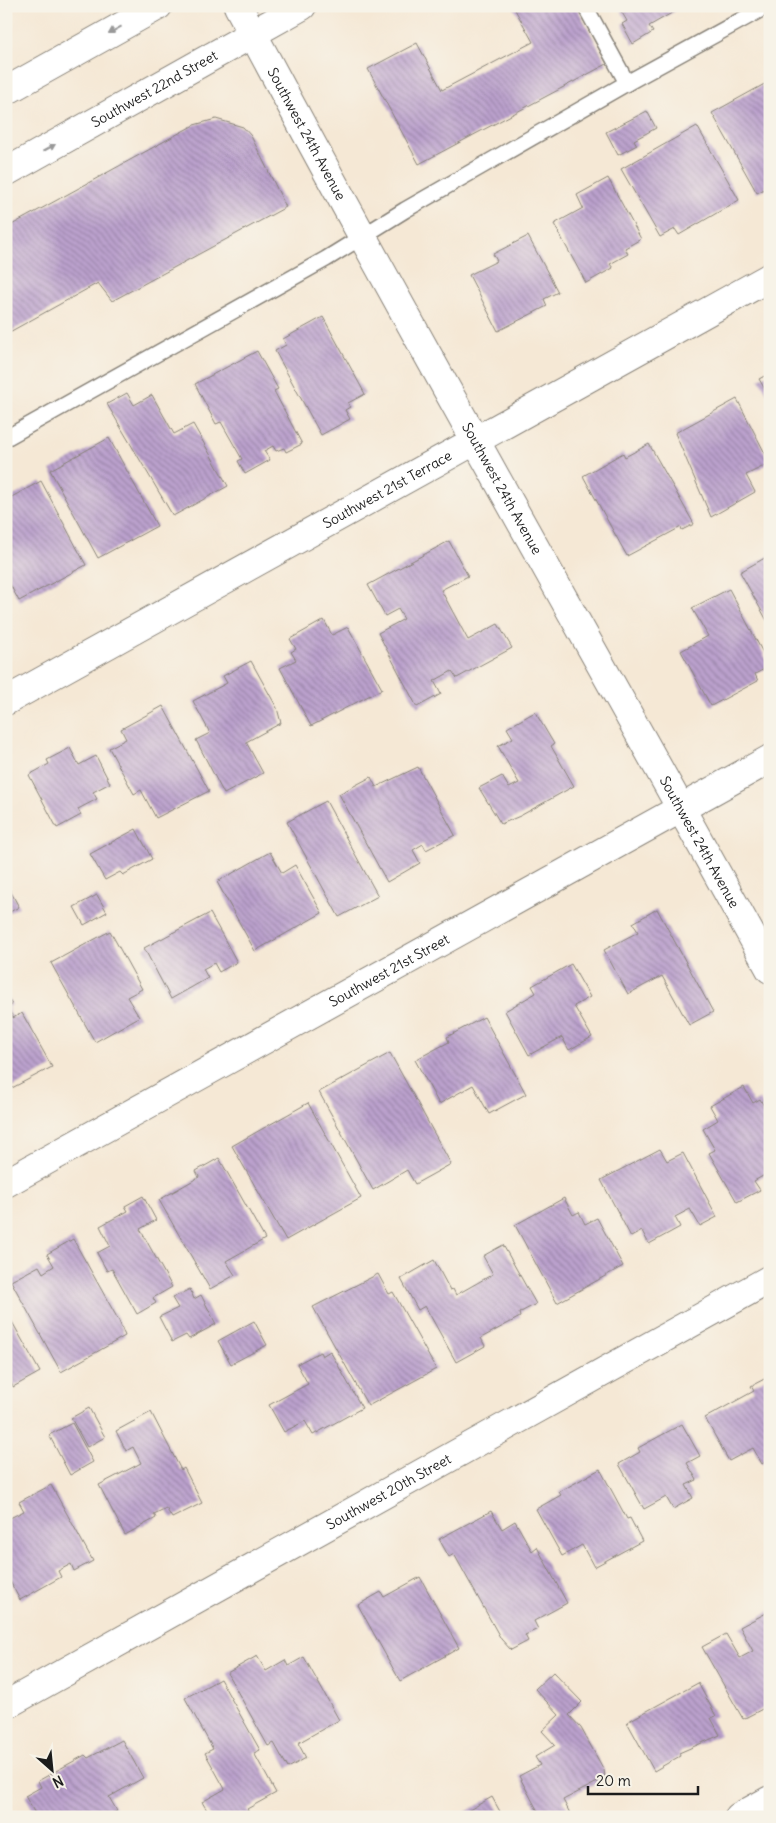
<svg xmlns="http://www.w3.org/2000/svg" width="776" height="1823" viewBox="0 0 776 1823" font-family="Delius,sans-serif">
  <style>
    .building { fill: url(#building-back-hatch) }
    .lines { fill: none; stroke-linecap: round; stroke-linejoin: round }
    .lane-casing { stroke: #888278; stroke-width: 18 }
    .street-casing { stroke: #888278; stroke-width: 30 }
    .secondary-casing { stroke: #888278; stroke-width: 30 }
    .lane { stroke: #fff; stroke-width: 15 }
    .street { stroke: #fff; stroke-width: 28 }
    .secondary { stroke: #fff; stroke-width: 28 }
    .oneway { fill: #999 }
    .labels { text-anchor: middle; stroke-width: 4; stroke-linejoin: round; paint-order: stroke }
    .street-label { font-size: 14px; fill: #1c1c1c; stroke: #f7f3e8 }
  </style>
  <defs>
    <pattern id="building-back-hatch" width="6" height="6" patternUnits="userSpaceOnUse" patternTransform="scale(1.25)"><rect width="6" height="6" fill="#bba1cd"/><path d="M-1 5l2 2M0 0l6 6M5-1l2 2" fill="none" stroke="#9782a6"/></pattern>
  </defs>
  <rect width="100%" height="100%" fill="#f7f3e8"/>
  <filter id="ink" filterUnits="userSpaceOnUse"><feTurbulence type="fractalNoise" baseFrequency=".02" numOctaves="2"/><feDisplacementMap in="SourceGraphic" scale="10" xChannelSelector="R" yChannelSelector="G"/><feConvolveMatrix kernelMatrix="1 2 1 2 8 2 1 2 1" color-interpolation-filters="sRGB"/></filter>
  <filter id="wash" filterUnits="userSpaceOnUse"><feTurbulence type="fractalNoise" baseFrequency=".0096" numOctaves="4" result="noise"/><feDisplacementMap in="SourceGraphic" scale="20" xChannelSelector="R" yChannelSelector="G"/><feGaussianBlur stdDeviation="1.12" result="paint"/><feColorMatrix in="noise" values="0 0 0 0 0 0 0 0 0 0 0 0 0 0 0 0 0 1.4 0 .05"/><feComposite in="paint" operator="in"/></filter>
  <g filter="url(#wash)">
    <rect width="100%" height="100%" fill="#f5e8d5"/>
    <g id="blocks">
      <!-- building -->
      <g class="building">
        <polygon points="513,6 576,6 607,64 419,164 368,69 417,43 442,90 533,42"/>
        <polygon points="618,6 684,6 649,26 653,32 633,44 622,24 627,21"/>
        <polygon points="770,81 770,186 757,193 712,113"/>
        <polygon points="647,111 656,128 634,140 637,145 618,155 606,132"/>
        <polygon points="216,119 243,127 251,136 286,207 112,301 98,283 6,334 6,228 194,125"/>
        <polygon points="697,126 739,200 679,235 675,229 660,237 621,169"/>
        <polygon points="608,178 641,239 625,248 628,254 610,264 613,268 586,283 554,224 583,208 577,195"/>
        <polygon points="528,236 558,292 544,299 547,306 498,331 469,275 497,261 493,254"/>
        <polygon points="323,317 365,394 348,403 350,407 345,410 350,419 321,435 275,351 286,345 283,339"/>
        <polygon points="257,351 278,389 274,391 302,444 286,452 284,448 276,451 273,446 264,451 270,460 245,474 238,461 242,459 221,422 216,424 195,384"/>
        <polygon points="770,373 770,398 759,379"/>
        <polygon points="127,393 134,405 152,395 174,434 193,424 228,486 173,516 107,404"/>
        <polygon points="737,399 770,463 746,475 755,492 711,517 675,433"/>
        <polygon points="109,438 157,526 98,558 50,470"/>
        <polygon points="649,444 694,524 682,530 681,527 627,556 583,476 623,453 625,457"/>
        <polygon points="41,481 86,565 19,601 6,577 6,500"/>
        <polygon points="449,541 468,576 441,590 468,640 498,624 512,648 457,678 452,671 434,681 441,694 417,707 378,633 404,619 398,609 385,616 368,585"/>
        <polygon points="770,555 770,626 740,572"/>
        <polygon points="729,589 770,666 755,674 758,681 711,706 681,651 708,636 692,608"/>
        <polygon points="324,620 332,635 348,627 382,689 311,726 280,668 296,660 291,652 296,649 290,639"/>
        <polygon points="251,661 277,708 281,723 246,742 263,773 224,794 196,740 210,733 193,701 227,683 223,676"/>
        <polygon points="163,706 209,791 156,818 141,790 134,794 109,748 126,739 121,729"/>
        <polygon points="535,712 554,744 551,746 574,786 520,816 501,824 479,788 502,776 509,788 519,783 498,746 513,738 507,728"/>
        <polygon points="70,748 79,765 96,756 110,783 93,792 97,799 78,809 81,815 57,828 29,775 49,764 47,760"/>
        <polygon points="418,767 455,835 426,850 423,844 413,850 420,863 387,882 339,794 371,777 376,787"/>
        <polygon points="326,801 378,896 339,917 287,822"/>
        <polygon points="136,829 152,859 123,875 120,872 105,880 90,854"/>
        <polygon points="270,852 282,873 295,865 322,913 255,951 217,882"/>
        <polygon points="6,883 19,907 6,914"/>
        <polygon points="97,895 107,912 84,925 74,907"/>
        <polygon points="657,909 713,1012 689,1025 662,976 628,994 604,950 638,932 633,923"/>
        <polygon points="210,913 237,962 219,972 214,963 203,969 208,978 171,999 144,948"/>
        <polygon points="110,931 142,989 127,997 139,1017 95,1042 51,963"/>
        <polygon points="571,964 590,997 574,1006 592,1037 569,1050 562,1037 529,1055 505,1011 536,993 532,986"/>
        <polygon points="6,995 12,1005 8,1008 13,1018 22,1013 52,1067 10,1089 6,1082"/>
        <polygon points="484,1017 526,1094 489,1114 473,1085 439,1104 415,1060 449,1042 447,1037"/>
        <polygon points="390,1053 451,1164 415,1184 407,1170 373,1190 319,1092"/>
        <polygon points="744,1087 753,1103 760,1099 770,1117 770,1172 754,1181 760,1190 737,1202 709,1153 715,1150 703,1129 718,1120 710,1106"/>
        <polygon points="308,1103 361,1198 286,1240 232,1146"/>
        <polygon points="660,1149 667,1161 683,1153 717,1217 700,1226 690,1209 675,1217 680,1227 649,1244 642,1231 631,1237 601,1180"/>
        <polygon points="219,1158 265,1239 226,1261 235,1275 210,1289 159,1200 199,1177 196,1171"/>
        <polygon points="143,1196 156,1220 140,1229 172,1287 153,1298 156,1303 137,1314 112,1269 107,1271 97,1253 110,1246 100,1226 128,1211 125,1206"/>
        <polygon points="564,1198 573,1215 579,1212 585,1224 597,1218 623,1266 557,1303 515,1225"/>
        <polygon points="73,1239 119,1321 125,1336 61,1372 11,1281 39,1266 43,1273 54,1266 47,1254"/>
        <polygon points="503,1245 536,1304 519,1313 520,1317 481,1338 485,1346 456,1362 425,1306 418,1310 401,1279 434,1260 450,1290 453,1289 456,1295 493,1274 483,1256"/>
        <polygon points="378,1274 389,1294 393,1292 436,1369 368,1406 313,1307"/>
        <polygon points="190,1289 194,1299 201,1295 216,1324 189,1339 186,1335 172,1342 159,1317 178,1308 172,1298"/>
        <polygon points="6,1311 40,1372 13,1387 6,1373"/>
        <polygon points="254,1321 267,1345 231,1364 218,1341"/>
        <polygon points="330,1351 362,1408 313,1435 305,1421 284,1432 269,1405 308,1384 297,1364 320,1352 322,1356"/>
        <polygon points="770,1376 770,1459 762,1464 753,1448 729,1461 705,1418 754,1391 751,1386"/>
        <polygon points="89,1408 105,1437 87,1447 71,1418"/>
        <polygon points="151,1412 181,1470 184,1468 202,1503 172,1518 166,1508 154,1514 156,1518 125,1535 99,1485 141,1463 133,1447 126,1451 116,1431"/>
        <polygon points="72,1423 93,1462 70,1475 49,1435"/>
        <polygon points="682,1424 700,1456 687,1463 697,1480 686,1485 693,1498 673,1509 666,1497 644,1509 619,1464 640,1452 638,1448"/>
        <polygon points="600,1469 627,1519 630,1518 642,1541 594,1567 582,1545 562,1556 536,1509 561,1495 559,1492"/>
        <polygon points="51,1485 93,1561 74,1571 71,1564 58,1571 61,1577 20,1600 6,1574 6,1520 24,1511 19,1502"/>
        <polygon points="491,1511 502,1529 515,1521 532,1551 537,1547 567,1603 534,1621 538,1629 525,1635 528,1641 511,1650 501,1639 454,1554 449,1557 439,1539"/>
        <polygon points="420,1577 459,1648 400,1681 358,1605 381,1592 384,1597"/>
        <polygon points="770,1611 770,1705 743,1719 702,1647 726,1634 740,1658 753,1651 740,1627"/>
        <polygon points="257,1656 266,1671 285,1660 288,1666 304,1657 339,1720 298,1743 306,1758 288,1768 274,1743 268,1746 227,1673"/>
        <polygon points="553,1672 582,1702 569,1715 581,1728 604,1770 605,1778 563,1800 572,1817 541,1817 519,1776 540,1765 535,1757 555,1745 542,1731 559,1715 535,1689"/>
        <polygon points="220,1679 260,1750 254,1753 276,1793 247,1809 251,1817 211,1817 202,1802 225,1789 205,1753 213,1749 185,1698"/>
        <polygon points="698,1683 716,1716 711,1718 720,1735 679,1753 680,1756 654,1771 627,1722"/>
        <polygon points="122,1740 143,1778 109,1797 117,1811 107,1817 37,1817 25,1796 41,1787 38,1781 85,1755 88,1758"/>
        <polygon points="492,1797 503,1817 457,1817"/>
      </g>
    </g>
  </g>
  <g filter="url(#ink)">
    <use href="#blocks" fill-opacity="0" stroke="#888278" stroke-width="1"/>
    <g class="lines">
      <defs>
        <g id="lane">
          <polyline points="585,6 627,83"/>
          <polyline points="6,438 326,259 405,210 627,83 767,6"/>
        </g>
        <g id="street">
          <path id="s1" d="M238 6C410 330 593 648 770 969"/>
          <path id="s2" d="M6 701 770 277"/>
          <path id="s3" d="M6 1183 770 759"/>
          <path id="s4" d="M6 1705 770 1279"/>
          <polyline points="739,1817 770,1800"/>
        </g>
        <g id="secondary">
          <polyline points="6,91 158,6"/>
          <path id="s5" d="M6 172 302 6"/>
        </g>
      </defs>
      <!-- lane casing -->
      <use href="#lane" class="lane-casing"/>
      <!-- street casing -->
      <use href="#street" class="street-casing"/>
      <!-- secondary casing -->
      <use href="#secondary" class="secondary-casing"/>
      <!-- lane -->
      <use href="#lane" class="lane"/>
      <!-- street -->
      <use href="#street" class="street"/>
      <!-- secondary -->
      <use href="#secondary" class="secondary"/>
    </g>
    <!-- one-way arrows -->
    <defs><path id="oneway-solid" d="M-6-.8H1V-3.2L6.5 0L1 3.2V.8H-6Z" transform="scale(1.25)"/></defs>
    <g class="oneway">
      <use href="#oneway-solid" transform="translate(115 30) rotate(151)"/>
      <use href="#oneway-solid" transform="translate(49 148) rotate(-29)"/>
    </g>
  </g>
  <g class="labels">
    <!-- street labels -->
    <g class="street-label">
      <text dy="5" stroke="none"><textPath href="#s5" startOffset="170">Southwest 22nd Street</textPath></text>
      <text dy="5" stroke="none"><textPath href="#s1" startOffset="145">Southwest 24th Avenue</textPath></text>
      <text dy="5" stroke="none"><textPath href="#s1" startOffset="550">Southwest 24th Avenue</textPath></text>
      <text dy="5" stroke="none"><textPath href="#s2" startOffset="436">Southwest 21st Terrace</textPath></text>
      <text dy="5" stroke="none"><textPath href="#s1" startOffset="955">Southwest 24th Avenue</textPath></text>
      <text dy="5" stroke="none"><textPath href="#s3" startOffset="438">Southwest 21st Street</textPath></text>
      <text dy="5" stroke="none"><textPath href="#s4" startOffset="438">Southwest 20th Street</textPath></text>
    </g>
  </g>
  <!-- margin -->
  <rect width="776" height="1823" fill="none" stroke="#f7f3e8" stroke-width="25"/>
  <!-- north arrow -->
  <g transform="translate(52 1770) rotate(153)" stroke="#f7f3e8" stroke-width="4" paint-order="stroke">
  <path d="M0-4L9 19L0 12L-9 19Z" fill="#1c1c1c"/>
  <text y="-8" font-size="14" font-weight="bold" text-anchor="middle" fill="#1c1c1c">N</text>
  </g>
  <!-- scale -->
  <path d="M588 1786v8h110v-8" fill="none" stroke="#1c1c1c" stroke-width="2.5"/>
  <text x="596" y="1786" font-size="15" fill="#1c1c1c" stroke="#f7f3e8" stroke-width="4" paint-order="stroke">20 m</text>
</svg>
